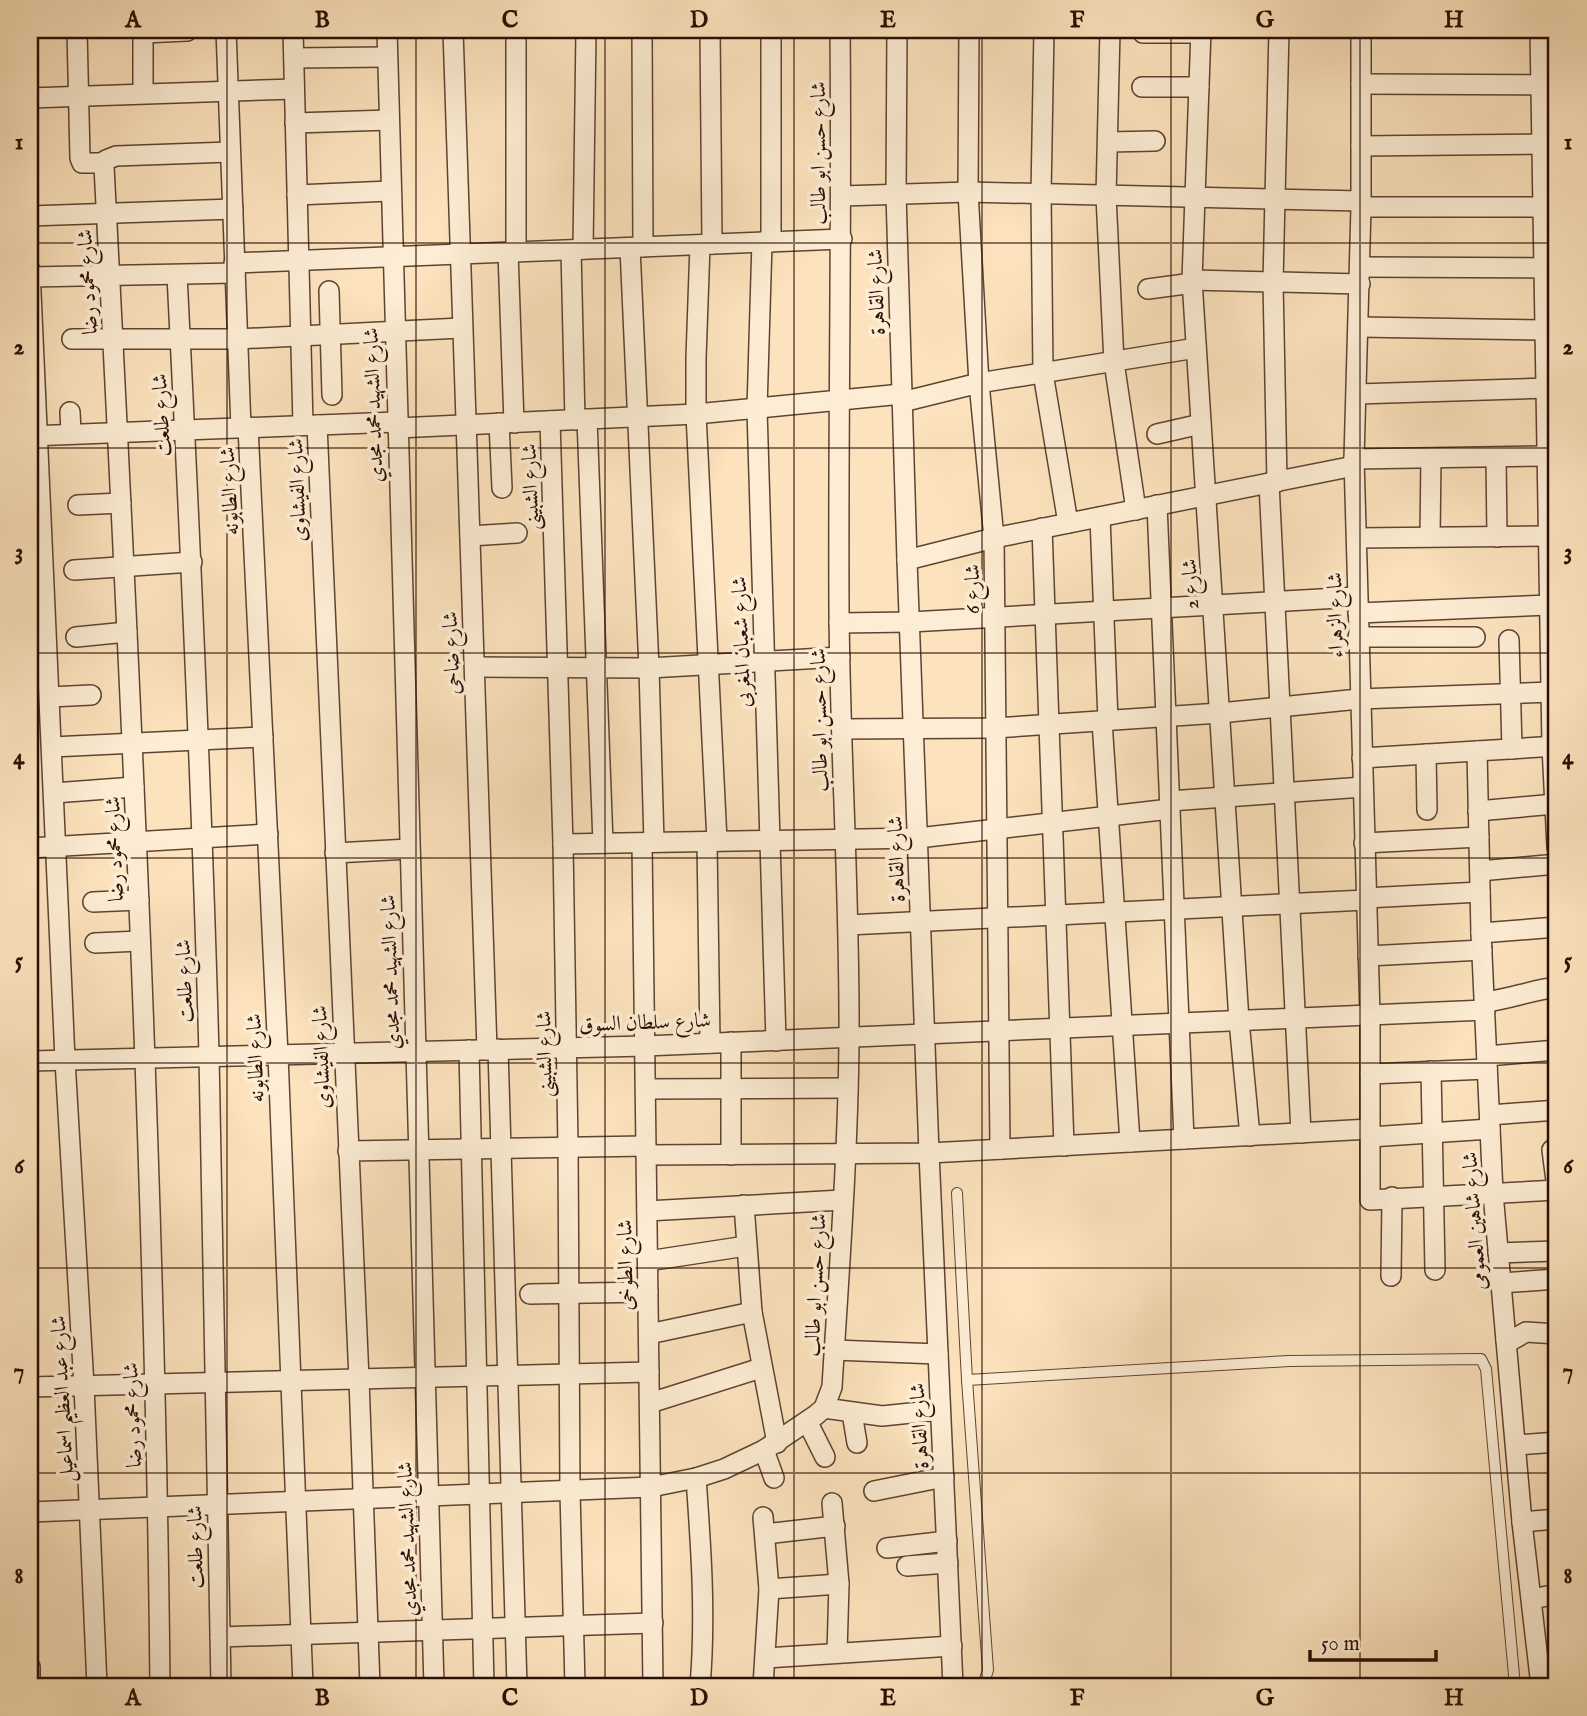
<svg xmlns="http://www.w3.org/2000/svg" width="1587" height="1716" viewBox="0 0 1587 1716" font-family="'IM FELL English',Amiri,serif">
  <style>
    .lines { fill: none; stroke-linecap: round; stroke-linejoin: round }
    .lane-casing { stroke: #5f4332; stroke-width: 12 }
    .street-casing { stroke: #5f4332; stroke-width: 22 }
    .lane { stroke: #fdedd4; stroke-width: 10 }
    .street { stroke: #fdedd4; stroke-width: 19 }
    .grid { fill: none; stroke: #2b0e04; stroke-width: 2; stroke-opacity: 0.55 }
    .labels { text-anchor: middle; stroke-width: 7; stroke-linejoin: round; paint-order: stroke }
    .street-label { font-size: 21px; fill: #2b0e04; stroke: #fdedd4 }
    .neatline { fill: none; stroke: #2b0e04; stroke-width: 2.5 }
    .grid-label { font-size: 23px; text-anchor: middle; font-weight: bold; fill: #2b0e04 }
  </style>
  <rect width="100%" height="100%" fill="#fce3bd"/>
  <filter id="stains"><feTurbulence type="fractalNoise" baseFrequency=".00286" numOctaves="4"/><feColorMatrix values="0 0 0 0 .2 0 0 0 0 .09 0 0 0 0 .02 0 0 0 .5 -.17"/></filter>
  <radialGradient id="worn" r=".72"><stop offset=".6" stop-color="#630" stop-opacity="0"/><stop offset="1" stop-color="#630" stop-opacity=".3"/></radialGradient>
  <g class="lines">
    <defs>
      <g id="lane">
        <polyline points="957,1193 967,1380 988,1670 983,1686"/>
        <polyline points="967,1380 1289,1361 1481,1359 1486,1369 1515,1686"/>
      </g>
      <g id="street">
        <path d="M77 30 80 158 82 163H100L104 166C130 673 155 1179 160 1686"/>
        <polyline points="143,30 143,93"/>
        <polyline points="226,30 241,428"/>
        <polyline points="293,30 303,425"/>
        <polyline points="387,30 434,1686"/>
        <polyline points="453,30 487,1050"/>
        <polyline points="516,30 516,252"/>
        <polyline points="642,30 643,247"/>
        <polyline points="710,30 712,244"/>
        <polyline points="897,30 896,194 907,560 929,1153 953,1686"/>
        <polyline points="969,30 968,192 979,383 994,538 1000,1149"/>
        <polyline points="1044,30 1041,194 1043,373 1068,523"/>
        <polyline points="1110,30 1106,196 1114,362 1136,510"/>
        <polyline points="1201,30 1192,280 1239,1021 1250,1136"/>
        <polyline points="1361,30 1361,207 1354,459 1370,1015 1370,1200 1557,1190"/>
        <polyline points="1540,30 1552,746 1557,847"/>
        <polyline points="143,33 187,31"/>
        <polyline points="1143,33 1201,33"/>
        <polyline points="294,58 387,57"/>
        <polyline points="1361,84 1557,85"/>
        <polyline points="1142,87 1199,87"/>
        <polyline points="30,98 294,89"/>
        <polyline points="295,123 389,120"/>
        <polyline points="1108,142 1155,141"/>
        <polyline points="1361,146 1557,144"/>
        <polyline points="102,164 106,160 116,156 230,152"/>
        <polyline points="297,195 390,191"/>
        <polyline points="842,196 968,192 1361,201"/>
        <polyline points="1361,207 1557,207"/>
        <polyline points="30,216 233,209"/>
        <polyline points="762,242 757,409 776,1041"/>
        <polyline points="771,242 771,30"/>
        <polyline points="700,245 696,358 696,414 717,841"/>
        <polyline points="630,248 649,668 654,842"/>
        <polyline points="583,249 586,30"/>
        <polyline points="571,250 575,420"/>
        <polyline points="508,252 514,423"/>
        <polyline points="234,263 842,239"/>
        <polyline points="1360,267 1556,268"/>
        <polyline points="30,270 65,1060 84,1386 97,1686"/>
        <path d="M177 275C190 535 202 794 209 1055 214 1265 216 1476 221 1686"/>
        <polyline points="30,277 235,273"/>
        <polyline points="1192,280 1360,284"/>
        <polyline points="1148,289 1193,283"/>
        <polyline points="329,291 332,395"/>
        <polyline points="1359,327 1545,330"/>
        <polyline points="72,339 237,339 461,328"/>
        <polyline points="1357,394 1546,388"/>
        <polyline points="902,402 979,383 1196,348"/>
        <polyline points="70,412 71,434"/>
        <polyline points="587,419 603,843"/>
        <polyline points="550,421 563,844 568,1147 570,1492 575,1686"/>
        <polyline points="499,423 502,488"/>
        <polyline points="317,425 359,1379 370,1686"/>
        <polyline points="248,427 278,1055 303,1686"/>
        <polyline points="397,428 696,414 902,394"/>
        <polyline points="1157,434 1201,424"/>
        <polyline points="30,436 396,422"/>
        <polyline points="1496,457 1497,537"/>
        <polyline points="1354,459 1548,456"/>
        <polyline points="1277,482 1273,282 1279,30"/>
        <polyline points="1269,483 1301,1133"/>
        <polyline points="78,505 121,503"/>
        <polyline points="1157,505 1184,1139"/>
        <polyline points="1100,517 1108,721"/>
        <polyline points="1042,528 1064,1146"/>
        <polyline points="470,536 517,533"/>
        <polyline points="1430,537 1431,458"/>
        <polyline points="1357,538 1549,536"/>
        <polyline points="907,560 994,538 1354,466"/>
        <polyline points="74,570 192,562"/>
        <polyline points="1358,613 1550,605"/>
        <polyline points="839,623 910,622 1357,597"/>
        <polyline points="76,637 127,632"/>
        <polyline points="1358,637 1475,637"/>
        <polyline points="1509,640 1512,749"/>
        <polyline points="475,667 649,668 840,657"/>
        <polyline points="50,697 91,695"/>
        <polyline points="1102,721 1130,1142"/>
        <polyline points="842,729 995,728 1220,713 1359,699 1552,692"/>
        <polyline points="52,747 263,737"/>
        <polyline points="1477,751 1481,933 1493,1193 1522,1522 1541,1686"/>
        <polyline points="1426,754 1427,810"/>
        <polyline points="1362,758 1557,746"/>
        <polyline points="54,793 134,787"/>
        <polyline points="1170,801 1363,787"/>
        <polyline points="1478,811 1555,804"/>
        <polyline points="707,842 710,1043"/>
        <polyline points="642,843 653,1686"/>
        <polyline points="1364,843 1479,837"/>
        <polyline points="563,844 918,838 1170,809"/>
        <polyline points="30,848 268,834"/>
        <polyline points="335,853 409,849"/>
        <polyline points="1480,871 1557,864"/>
        <polyline points="1366,898 1480,892"/>
        <polyline points="93,902 139,900"/>
        <polyline points="848,925 1366,900"/>
        <polyline points="1481,933 1557,927"/>
        <polyline points="95,943 140,941"/>
        <polyline points="1368,956 1482,950"/>
        <path d="M1485 1002C1510 999 1532 990 1557 987"/>
        <polyline points="731,1042 731,1155"/>
        <polyline points="498,1049 517,1686"/>
        <polyline points="469,1050 484,1686"/>
        <polyline points="1487,1056 1557,1050"/>
        <polyline points="30,1061 645,1046 1485,1010"/>
        <polyline points="1431,1071 1435,1270"/>
        <polyline points="1370,1074 1487,1069"/>
        <polyline points="646,1089 848,1088"/>
        <polyline points="1490,1115 1557,1110"/>
        <polyline points="1370,1137 1490,1129"/>
        <polyline points="1552,1150 1557,1188"/>
        <polyline points="348,1151 646,1146"/>
        <polyline points="646,1155 929,1153 1370,1129"/>
        <polyline points="744,1205 752,1312 777,1443"/>
        <polyline points="647,1211 842,1200"/>
        <polyline points="1498,1253 1557,1251"/>
        <polyline points="648,1261 746,1246"/>
        <polyline points="1391,1276 1392,1197"/>
        <polyline points="1501,1283 1557,1279"/>
        <polyline points="530,1294 648,1292"/>
        <polyline points="649,1334 752,1312"/>
        <polyline points="1506,1340 1512,1340 1526,1332 1557,1334"/>
        <polyline points="834,1350 938,1354"/>
        <polyline points="30,1387 649,1372"/>
        <polyline points="650,1403 761,1368"/>
        <polyline points="824,1408 882,1416 940,1410"/>
        <polyline points="852,1413 857,1443"/>
        <polyline points="808,1423 825,1457"/>
        <polyline points="1516,1445 1557,1442"/>
        <polyline points="764,1450 774,1478"/>
        <path d="M696 1478C701 1547 706 1617 700 1686"/>
        <polyline points="874,1491 944,1477"/>
        <polyline points="832,1503 839,1584 837,1653"/>
        <path d="M30 1512 651 1487 696 1478 724 1469 764 1450 816 1415 824 1408 832 1387C839 1272 848 1155 849 1040 850 896 840 753 839 610 838 416 842 223 840 30"/>
        <polyline points="763,1517 769,1589 763,1686"/>
        <polyline points="1522,1522 1557,1519"/>
        <polyline points="765,1534 835,1526"/>
        <polyline points="887,1548 947,1541"/>
        <polyline points="907,1566 948,1563"/>
        <polyline points="769,1589 839,1584"/>
        <polyline points="1532,1599 1557,1594"/>
        <polyline points="220,1637 653,1623"/>
        <polyline points="766,1658 952,1646"/>
        <polyline points="30,1667 30,1686"/>
      </g>
    </defs>
    <!-- lane casing -->
    <use href="#lane" class="lane-casing"/>
    <!-- street casing -->
    <use href="#street" class="street-casing"/>
    <!-- lane -->
    <use href="#lane" class="lane"/>
    <!-- street -->
    <use href="#street" class="street"/>
  </g>
  <!-- grid -->
  <path class="grid" d="M227 30V1686M416 30V1686M605 30V1686M794 30V1686M982 30V1686M1171 30V1686M1360 30V1686M30 243H1557M30 448H1557M30 653H1557M30 858H1557M30 1063H1557M30 1268H1557M30 1473H1557"/>
  <g class="labels">
    <!-- street labels -->
    <g class="street-label">
      <text transform="translate(818 153) rotate(-90)" y="7">شارع حسن ابو طالب</text>
      <text transform="translate(87 282) rotate(-93)" y="7">شارع محمود رضا</text>
      <text transform="translate(876 292) rotate(-92)" y="7">شارع القاهرة</text>
      <text transform="translate(373 405) rotate(-92)" y="7">شارع الشهيد محمد مجدي</text>
      <text transform="translate(161 415) rotate(-93)" y="7">شارع طلعت</text>
      <text transform="translate(530 487) rotate(-92)" y="7">شارع الشبينى</text>
      <text transform="translate(297 490) rotate(-92)" y="7">شارع الفيشاوى</text>
      <text transform="translate(229 491) rotate(-93)" y="7">شارع الطابونه</text>
      <text transform="translate(1190 584) rotate(-93)" y="7">شارع 2</text>
      <text transform="translate(972 589) rotate(-90)" y="7">شارع 6</text>
      <text transform="translate(1335 615) rotate(-91)" y="7">شارع الزهراء</text>
      <text transform="translate(741 642) rotate(-92)" y="7">شارع شعبان المغربى</text>
      <text transform="translate(451 653) rotate(-92)" y="7">شارع ضاحى</text>
      <text transform="translate(819 720) rotate(-91)" y="7">شارع حسن ابو طالب</text>
      <text transform="translate(114 849) rotate(-92)" y="7">شارع محمود رضا</text>
      <text transform="translate(896 859) rotate(-92)" y="7">شارع القاهرة</text>
      <text transform="translate(390 972) rotate(-92)" y="7">شارع الشهيد محمد مجدي</text>
      <text transform="translate(184 981) rotate(-92)" y="7">شارع طلعت</text>
      <text transform="translate(645 1022) rotate(-2)" y="7">شارع سلطان السوق</text>
      <text transform="translate(544 1054) rotate(-91)" y="7">شارع الشبينى</text>
      <text transform="translate(321 1057) rotate(-92)" y="7">شارع الفيشاوى</text>
      <text transform="translate(255 1058) rotate(-92)" y="7">شارع الطابونه</text>
      <text transform="translate(1474 1221) rotate(-94)" y="7">شارع شاهين العمومى</text>
      <text transform="translate(625 1265) rotate(-91)" y="7">شارع الطوخى</text>
      <text transform="translate(815 1285) rotate(-87)" y="7">شارع حسن ابو طالب</text>
      <text transform="translate(62 1399) rotate(-93)" y="7">شارع عبد العظيم اسماعيل</text>
      <text transform="translate(132 1415) rotate(-92)" y="7">شارع محمود رضا</text>
      <text transform="translate(919 1426) rotate(-93)" y="7">شارع القاهرة</text>
      <text transform="translate(407 1539) rotate(-92)" y="7">شارع الشهيد محمد مجدي</text>
      <text transform="translate(195 1547) rotate(-91)" y="7">شارع طلعت</text>
    </g>
  </g>
  <!-- margin -->
  <rect width="1587" height="1716" fill="none" stroke="#fce3bd" stroke-width="77"/>
  <!-- scale -->
  <path d="M1310 1650v10h126v-10" fill="none" stroke="#2b0e04" stroke-width="3.5"/>
  <text x="1321" y="1650" font-size="21" fill="#2b0e04" stroke="#fdedd4" stroke-width="5" paint-order="stroke">50 m</text>
  <rect x="38" y="38" width="1510" height="1640" class="neatline"/>
  <g class="grid-label">
    <text x="133" y="27">A</text>
    <text x="322" y="27">B</text>
    <text x="510" y="27">C</text>
    <text x="699" y="27">D</text>
    <text x="888" y="27">E</text>
    <text x="1077" y="27">F</text>
    <text x="1265" y="27">G</text>
    <text x="1454" y="27">H</text>
    <text x="19" y="149">1</text>
    <text x="1568" y="149">1</text>
    <text x="19" y="354">2</text>
    <text x="1568" y="354">2</text>
    <text x="19" y="559">3</text>
    <text x="1568" y="559">3</text>
    <text x="19" y="764">4</text>
    <text x="1568" y="764">4</text>
    <text x="19" y="968">5</text>
    <text x="1568" y="968">5</text>
    <text x="19" y="1173">6</text>
    <text x="1568" y="1173">6</text>
    <text x="19" y="1378">7</text>
    <text x="1568" y="1378">7</text>
    <text x="19" y="1583">8</text>
    <text x="1568" y="1583">8</text>
    <text x="133" y="1705">A</text>
    <text x="322" y="1705">B</text>
    <text x="510" y="1705">C</text>
    <text x="699" y="1705">D</text>
    <text x="888" y="1705">E</text>
    <text x="1077" y="1705">F</text>
    <text x="1265" y="1705">G</text>
    <text x="1454" y="1705">H</text>
  </g>
  <rect width="100%" height="100%" filter="url(#stains)"/>
  <rect width="100%" height="100%" fill="url(#worn)"/>
</svg>
